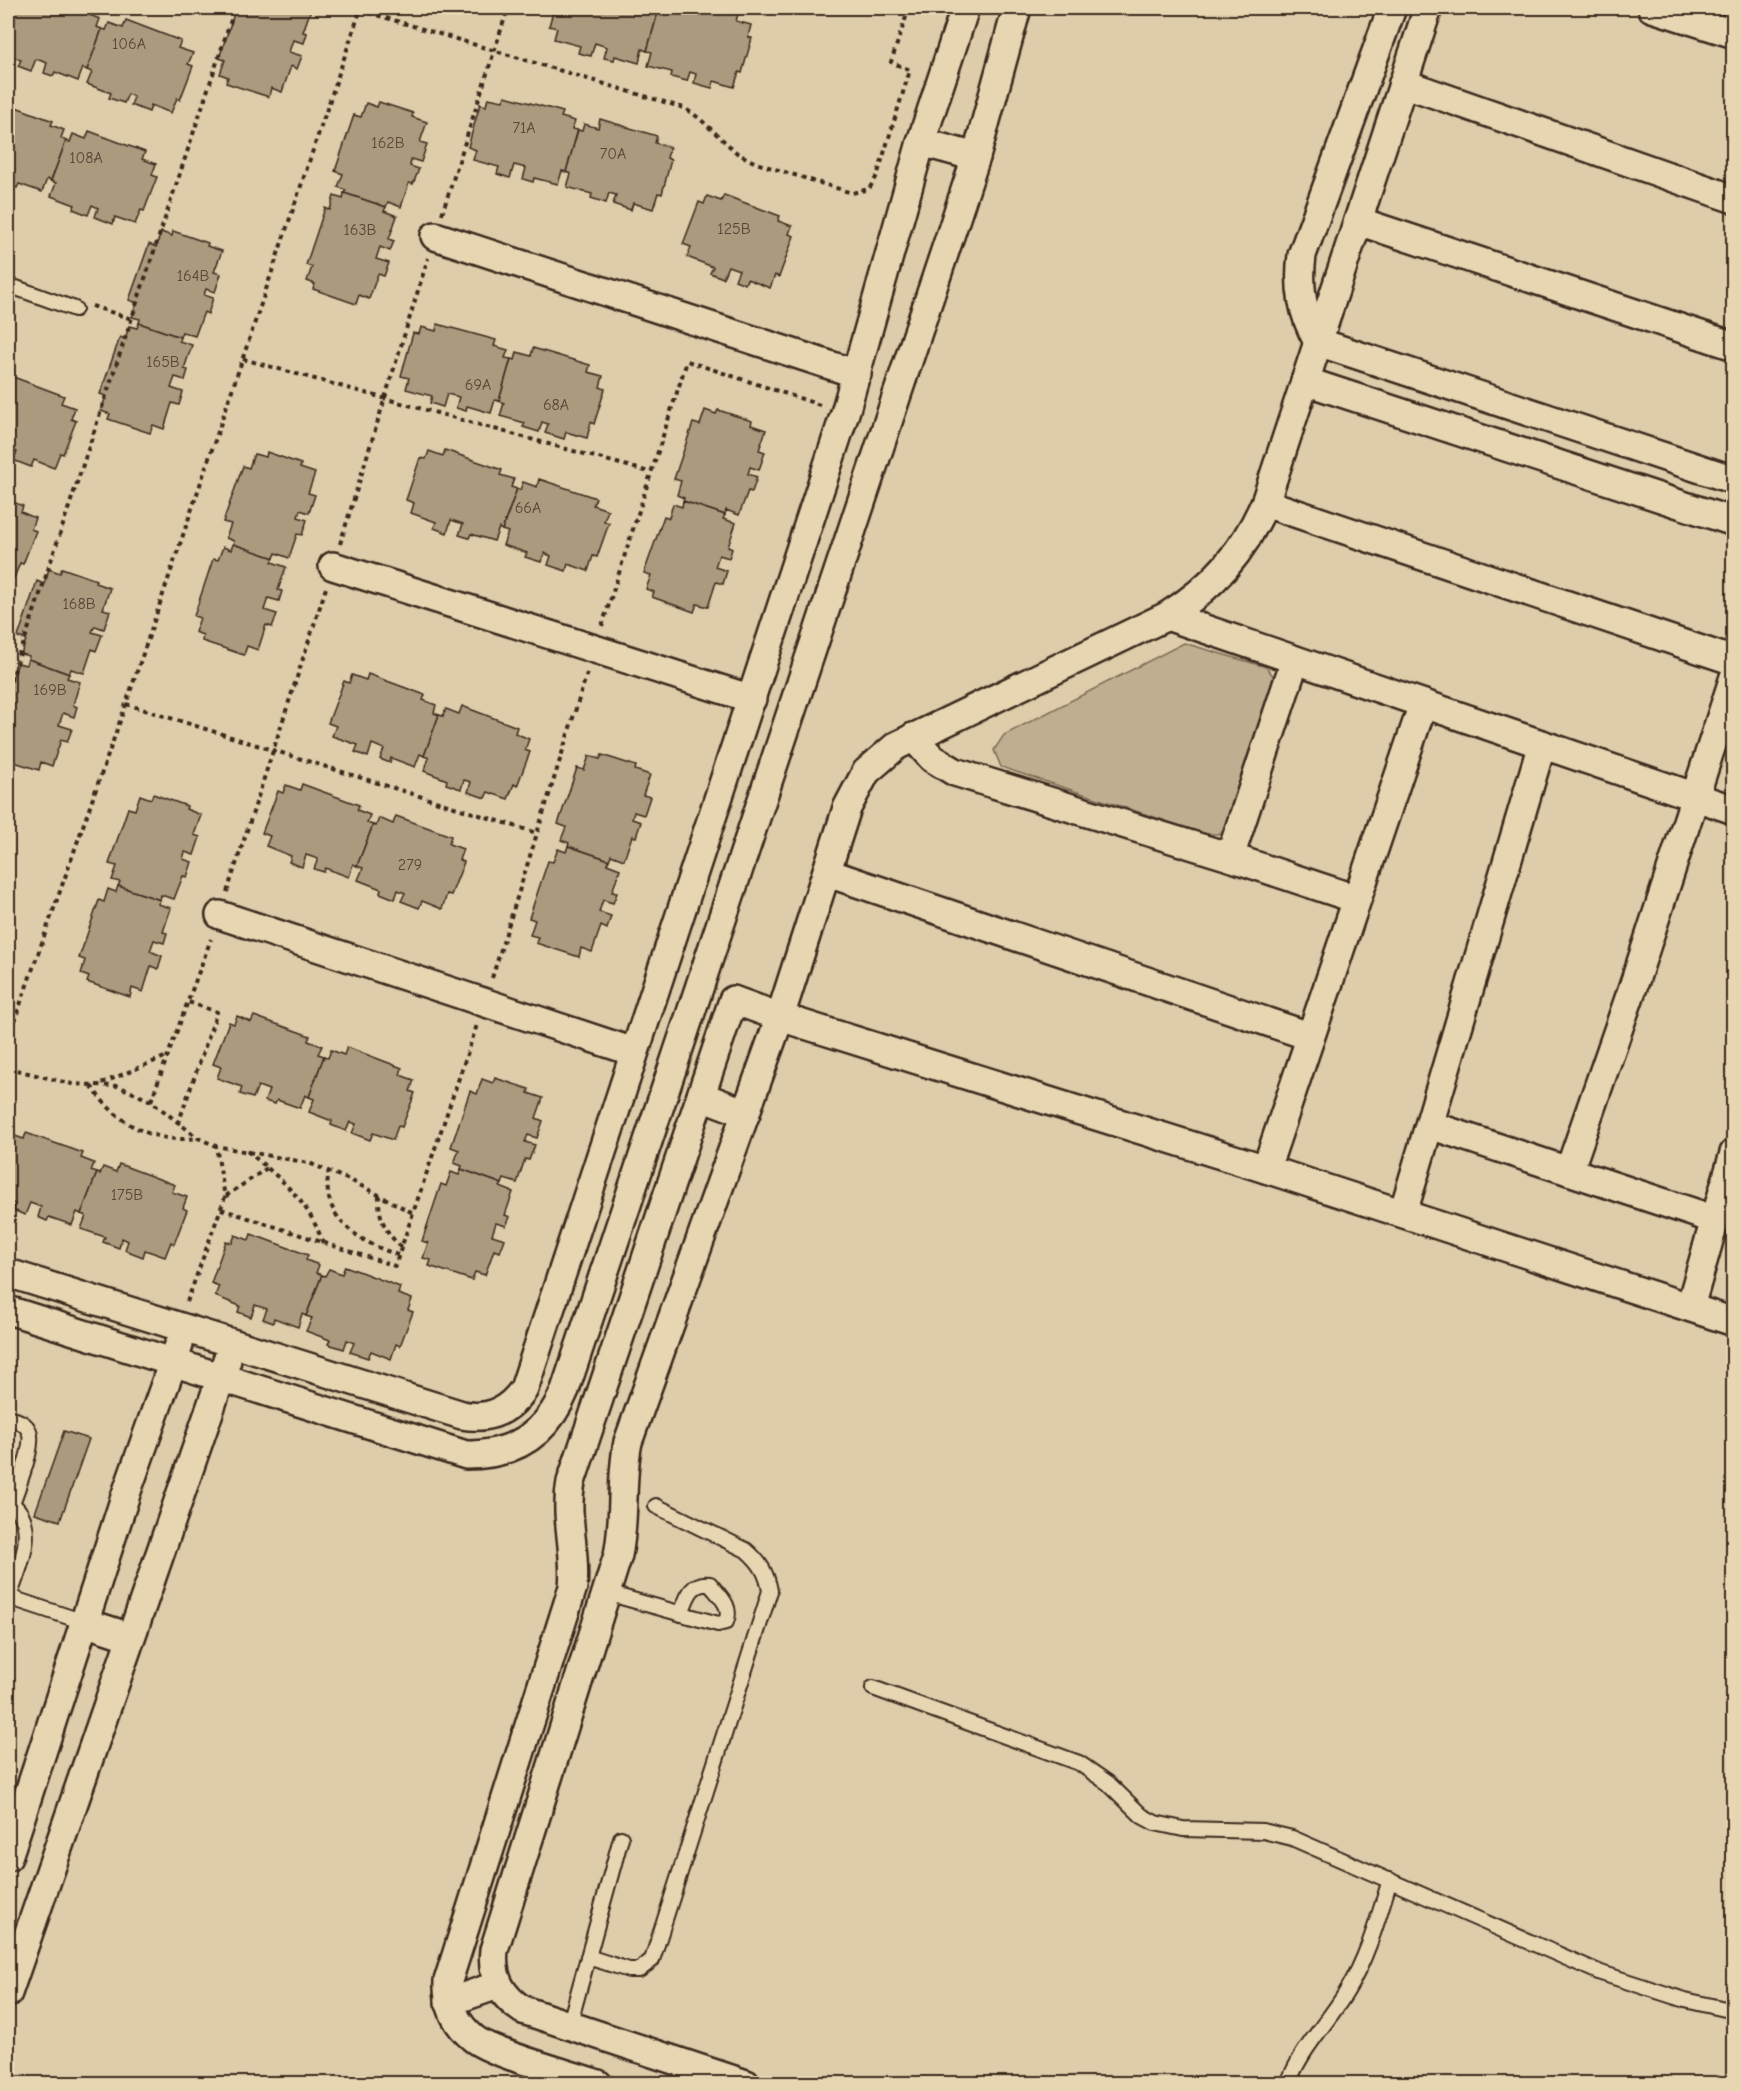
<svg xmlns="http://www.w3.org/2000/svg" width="1741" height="2091" viewBox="0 0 1741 2091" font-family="'Comic Neue',sans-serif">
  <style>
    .green { fill: #bfae90; stroke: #7d6c57; stroke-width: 1.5 }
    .building { fill: #ab9a7e; stroke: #3b2a1e; stroke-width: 1.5 }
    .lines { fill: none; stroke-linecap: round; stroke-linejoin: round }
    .lane-casing { stroke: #3b2a1e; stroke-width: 18 }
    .street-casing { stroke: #3b2a1e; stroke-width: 32 }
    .path { stroke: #3b2a1e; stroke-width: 4; stroke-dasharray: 4.5 4.5; stroke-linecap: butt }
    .lane { stroke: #e8d6b3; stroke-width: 14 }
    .street { stroke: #e8d6b3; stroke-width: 27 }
    .labels { text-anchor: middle; stroke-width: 4.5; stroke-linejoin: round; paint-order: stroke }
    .number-label { font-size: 16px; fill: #574636 }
  </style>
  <rect width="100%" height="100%" fill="#deccaa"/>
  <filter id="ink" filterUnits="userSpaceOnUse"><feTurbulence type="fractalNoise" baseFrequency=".0167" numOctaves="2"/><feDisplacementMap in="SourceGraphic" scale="12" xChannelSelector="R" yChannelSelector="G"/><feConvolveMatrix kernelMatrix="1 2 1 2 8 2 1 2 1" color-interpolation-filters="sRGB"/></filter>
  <g filter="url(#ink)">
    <!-- green -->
    <polygon class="green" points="1184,643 1266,667 1275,678 1226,830 1218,834 1206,834 1001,767 994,750 1004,735"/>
    <!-- building -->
    <g class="building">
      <polygon points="8,8 85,8 89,9 87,14 100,19 97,27 102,29 87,70 83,68 78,81 55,72 53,76 44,73 47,63 36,59 31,71 18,66 21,60 8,55"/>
      <polygon points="236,8 311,9 303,32 307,33 304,43 293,40 289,52 302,56 297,69 291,66 282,92 271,88 269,97 226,83 228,77 220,74 225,60 219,58"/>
      <polygon points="554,8 653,8 659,9 647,51 642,49 639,63 615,56 614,60 604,58 607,47 595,43 591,56 578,53 580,46 554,39 557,28 549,26"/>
      <polygon points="663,8 714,8 738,14 736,21 751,25 748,37 752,38 742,73 739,72 734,87 714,81 712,88 694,83 696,74 690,72 687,81 671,77 672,72 648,66 652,52 647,51 659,9 663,10"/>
      <polygon points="126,20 181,41 178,48 193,53 188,64 193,66 180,100 177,98 171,113 151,105 149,112 131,105 134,97 128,94 124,103 109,98 111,93 87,84 92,72 87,70 102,29 106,30 109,23 123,28"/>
      <polygon points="505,96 563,112 561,117 575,121 572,129 578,130 566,172 562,171 558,184 534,178 533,182 523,179 526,168 514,165 510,178 497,174 499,167 473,160 476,150 468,147 480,104 486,106 488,98 503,101"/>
      <polygon points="379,102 413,113 412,117 427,122 420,142 427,144 421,162 411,159 410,166 419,169 413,184 409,183 401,207 388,202 386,207 344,193 346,190 338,187 343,174 335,171 354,115 361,117 366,103 377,107"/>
      <polygon points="8,104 53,121 51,125 64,130 61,138 66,141 51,181 47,179 42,192 19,184 17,188 8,184 11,174 8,173"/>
      <polygon points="600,119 657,136 655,143 670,147 667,158 671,160 662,194 658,193 653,209 633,203 631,210 613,204 616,195 609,193 606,203 591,198 592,194 567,187 571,174 566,172 578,130 582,131 584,124 598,128"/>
      <polygon points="89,131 145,152 142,159 156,164 152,175 157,177 144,211 141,210 135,224 115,217 113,224 95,217 98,208 92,205 88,215 73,209 75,205 51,196 56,183 51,181 66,141 70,142 73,134 86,139"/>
      <polygon points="344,193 386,207 384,211 397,216 389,239 394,241 390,251 380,247 376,259 389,263 384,276 378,274 369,299 359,295 356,304 313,289 315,284 307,281 312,267 306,265 325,208 330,210 334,196 343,199"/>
      <polygon points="724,195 780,216 778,221 792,226 789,234 794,236 779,277 775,275 770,288 747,279 745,284 735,280 739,270 728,266 723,278 710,273 713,267 687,257 691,247 683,244 699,202 704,204 707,196 721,201"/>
      <polygon points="173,231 208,243 207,246 222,251 214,272 221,274 215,292 206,289 204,295 213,298 208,314 204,312 195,336 182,332 180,337 139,323 140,319 132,317 137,303 129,300 149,244 156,247 161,232 172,236"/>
      <polygon points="139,323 180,337 179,341 192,345 184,369 188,370 185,380 175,377 171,388 183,392 179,405 172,403 164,429 153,425 150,433 108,419 110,414 101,411 106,396 100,394 120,337 125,339 129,326 137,328"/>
      <polygon points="437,324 496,340 494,346 508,350 505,358 511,359 499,401 495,400 491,413 467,406 466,411 456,408 459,397 447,394 443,407 430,403 432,396 406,389 409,378 401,376 413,333 419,334 421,327 436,331"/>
      <polygon points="533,348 590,365 588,372 603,376 600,387 605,389 594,424 591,422 587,438 566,432 564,439 545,433 548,424 542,422 539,432 523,427 525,423 500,416 504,403 499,401 511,359 515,360 517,352 531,356"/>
      <polygon points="8,375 64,396 61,403 75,408 71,419 76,421 63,454 60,453 54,468 34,460 31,467 13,460 17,452 11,449 8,457"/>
      <polygon points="705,410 716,414 718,410 752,421 751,425 766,430 759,450 765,452 759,470 750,467 748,474 757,477 752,492 748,491 739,515 726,510 725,515 683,501 684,498 677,495 681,481 674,479 693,423 700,425"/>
      <polygon points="445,450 502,470 500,475 514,479 511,487 517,489 502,530 499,528 494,541 471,534 469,538 459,535 463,524 451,520 447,533 434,528 436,522 411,513 414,503 406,500 420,458 426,459 429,451 443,456"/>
      <polygon points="267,452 301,464 300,468 315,473 308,493 315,495 309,513 300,510 298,517 307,520 302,535 297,534 289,558 276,553 274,558 233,544 234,541 226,538 231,524 223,522 243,466 249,468 254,454 266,457"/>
      <polygon points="539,479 596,498 593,505 608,510 604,521 609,523 597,557 593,556 588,571 568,564 566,571 548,565 551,556 544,553 541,562 525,557 527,553 503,545 508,532 502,530 517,489 520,490 523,482 537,487"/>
      <polygon points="8,500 23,506 21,512 35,518 31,529 36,531 23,564 20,563 14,578 8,576"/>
      <polygon points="683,501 725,515 723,519 736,523 728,547 732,549 729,558 719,555 715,567 727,571 723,584 716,582 708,607 697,604 694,612 652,597 654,592 646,589 651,575 644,573 664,516 669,518 673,504 682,507"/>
      <polygon points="233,544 274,558 272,562 286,567 278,590 282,591 279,601 268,598 264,610 277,614 272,627 266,625 258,650 247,646 244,655 202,641 203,635 195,632 200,618 194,616 213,559 218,560 223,547 231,550"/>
      <polygon points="62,568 96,580 95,583 110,588 103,609 110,611 104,629 95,626 92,632 102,635 96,651 92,649 84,673 71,669 69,674 28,659 29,656 21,654 26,640 18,637 37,581 44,584 49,569 60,573"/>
      <polygon points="28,659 69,674 67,678 80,682 73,705 77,707 74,717 63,713 59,725 72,729 67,742 61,740 52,766 41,762 39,770 8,760 8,676 13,676 18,663 26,665"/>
      <polygon points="368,674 425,695 423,700 436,705 434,713 439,715 424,756 420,754 415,767 391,758 390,763 380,759 384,749 372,744 368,757 355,752 358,745 332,736 336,726 328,723 344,681 349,683 352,675 366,680"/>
      <polygon points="462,706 517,727 515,733 529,739 525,750 530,752 517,786 514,784 508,799 488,792 485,798 468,792 471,782 464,780 461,789 446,784 447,780 424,771 429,758 424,756 439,715 443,716 446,709 459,714"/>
      <polygon points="602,755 636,766 635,770 650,775 643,795 650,797 644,815 634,812 632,819 641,822 636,837 632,836 624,860 611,855 609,860 568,846 569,843 561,840 566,827 558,824 577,768 584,770 589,756 600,759"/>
      <polygon points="302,784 359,805 357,810 370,815 367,823 373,825 357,866 353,864 349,877 325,868 324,872 314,869 318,859 306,855 302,867 289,862 291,856 266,846 270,836 262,833 278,791 283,793 286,785 300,790"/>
      <polygon points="153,794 187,806 186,809 201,815 194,835 200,837 194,855 185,852 183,859 192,862 187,877 183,876 174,899 161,895 160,900 118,886 120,882 112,880 117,866 109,864 128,808 135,810 140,795 151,799"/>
      <polygon points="396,816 451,836 449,844 463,849 459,860 464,862 451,895 447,894 442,909 422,901 419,908 401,901 405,893 398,890 395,899 380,893 381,889 358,880 363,868 357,866 373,825 376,826 379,818 393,824"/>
      <polygon points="568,846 609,860 607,864 620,869 612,892 617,893 613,903 603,900 599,912 611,916 607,929 601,926 592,952 581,948 579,957 536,943 538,937 530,935 535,920 529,918 548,861 553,862 558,849 566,852"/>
      <polygon points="118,886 160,900 158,904 171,908 163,932 167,933 164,943 154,940 150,951 162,956 158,969 151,966 143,992 132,988 130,997 87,982 89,977 81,974 85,960 79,958 99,900 104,902 108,889 116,892"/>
      <polygon points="237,1016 251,1022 254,1016 310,1036 308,1041 322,1046 318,1054 324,1056 309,1097 305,1095 300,1108 277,1100 275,1104 265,1101 269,1090 258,1086 253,1098 240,1094 242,1087 217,1078 221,1067 213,1064 229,1022 234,1024"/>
      <polygon points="347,1047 402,1068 400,1075 414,1080 410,1091 415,1093 402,1127 398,1126 393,1140 373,1133 370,1140 352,1133 356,1124 350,1122 346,1131 331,1125 332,1121 309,1112 314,1099 309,1097 324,1056 328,1058 331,1050 344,1055"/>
      <polygon points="495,1078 529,1089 528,1093 543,1098 536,1118 543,1121 537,1138 528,1135 525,1142 535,1145 529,1160 525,1159 517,1183 504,1179 502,1184 461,1169 462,1166 454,1163 459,1150 451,1147 470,1091 477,1094 482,1079 493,1083"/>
      <polygon points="26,1133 83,1153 81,1158 94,1163 91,1171 97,1173 81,1214 77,1212 72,1225 49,1217 47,1221 38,1217 41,1207 30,1203 25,1215 13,1210 15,1204 8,1201 8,1139 9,1134 24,1139"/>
      <polygon points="119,1164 175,1185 172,1192 187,1197 183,1208 187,1210 174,1244 171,1242 165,1257 145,1250 143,1257 125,1250 128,1241 122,1238 119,1248 103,1242 105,1237 81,1229 86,1216 81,1214 97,1173 100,1174 103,1167 116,1172"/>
      <polygon points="461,1169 502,1184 500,1187 513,1192 505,1215 510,1217 506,1226 496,1223 492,1235 505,1239 500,1252 494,1250 485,1275 475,1272 472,1280 429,1266 431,1260 423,1258 428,1243 422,1241 441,1184 446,1186 451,1172 459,1175"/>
      <polygon points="251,1234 308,1255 306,1260 319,1265 316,1273 322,1275 306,1316 302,1314 298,1327 274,1318 273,1323 263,1319 267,1309 255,1305 251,1317 238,1312 240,1306 215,1296 219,1286 211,1283 226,1241 232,1243 235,1235 249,1240"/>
      <polygon points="345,1266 400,1287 398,1294 412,1299 408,1310 413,1312 400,1346 396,1344 391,1359 371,1351 368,1358 350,1352 354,1343 347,1340 344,1349 328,1344 330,1340 306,1331 312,1318 306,1316 322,1275 325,1276 329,1269 342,1274"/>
      <polygon points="64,1431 89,1439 60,1521 35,1513"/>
    </g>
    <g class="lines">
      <defs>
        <g id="lane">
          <polyline points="8,285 75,309"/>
          <path d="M8 1417C15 1420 24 1422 28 1429 37 1442 17 1488 12 1504"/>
          <path d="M8 1501C42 1522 19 1570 8 1599"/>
          <path d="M607 1593 718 1624 726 1622C733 1606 719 1596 710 1584 690 1582 687 1598 681 1614"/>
          <polyline points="8,1597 84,1622"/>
          <polyline points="873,1688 1079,1763 1108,1783 1142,1816 1155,1823 1183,1829 1263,1831 1292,1838 1601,1973 1685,2000 1734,2011"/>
          <path d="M588 1957 629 1970H639L652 1960 770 1591C767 1573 760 1562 746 1550L656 1506"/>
          <polyline points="569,2026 621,1838"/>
          <path d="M1288 2084C1301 2048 1328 2023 1347 1991 1368 1956 1378 1918 1390 1880"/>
        </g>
        <g id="street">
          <path d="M1392 8 1302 255C1298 287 1302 314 1318 342L1734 480"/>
          <polyline points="1652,8 1734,34"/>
          <polyline points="1403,83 1734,199"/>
          <polyline points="921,142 976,157"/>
          <polyline points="1358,221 1734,346"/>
          <polyline points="435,236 857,374"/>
          <polyline points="1305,381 1734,522"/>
          <polyline points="1265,503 1734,661"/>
          <polyline points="333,566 752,699"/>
          <polyline points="1167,616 1734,810"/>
          <polyline points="913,737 932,758 955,772 1230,857 1356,899"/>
          <polyline points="1230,857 1295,660"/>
          <polyline points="828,873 1309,1036"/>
          <polyline points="220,915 634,1052"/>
          <polyline points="701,1096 746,1113"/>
          <polyline points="1430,1125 1713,1219"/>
          <polyline points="1266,1169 1423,704"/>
          <polyline points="1569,1171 1633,987 1734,677"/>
          <polyline points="1403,1213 1542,744"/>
          <path d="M8 1273 462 1415C489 1420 508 1412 524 1389L845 413 921 142 965 8"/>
          <polyline points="1690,1307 1734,1153"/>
          <path d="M8 1310 466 1455C514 1455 547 1434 565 1390L950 236 976 157 1017 8"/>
          <polyline points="84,1622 130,1637"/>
          <polyline points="8,1857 126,1494 179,1345"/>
          <polyline points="8,1993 227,1360"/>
          <polyline points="449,2002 498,1985"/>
          <path d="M598 2084C571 2074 492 2054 473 2038 455 2023 447 2003 448 1981L573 1587C577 1552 564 1518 571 1482L733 1000 780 1017 1266 1169 1734 1322"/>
          <path d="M746 2084 523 2010C501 1996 491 1977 494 1950L618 1555C626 1517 620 1480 628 1442L780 1017 847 808 866 772 896 746 1167 616C1213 587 1243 553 1265 503L1428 8"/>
        </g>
      </defs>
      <!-- lane casing -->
      <use href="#lane" class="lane-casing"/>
      <!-- street casing -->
      <use href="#street" class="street-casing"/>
      <!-- path -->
      <g class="path">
        <polyline points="360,10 684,108 699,118 737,153 756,163 852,193 869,189 877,176 910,70 891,62 909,8"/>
        <polyline points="442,214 508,8"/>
        <polyline points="92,306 132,319"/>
        <polyline points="243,359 649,472"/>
        <polyline points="340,544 428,258"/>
        <polyline points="602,626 687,361 823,406"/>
        <polyline points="8,650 20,654"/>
        <polyline points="8,690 235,8"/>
        <polyline points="126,704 537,833"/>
        <polyline points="227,892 326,588"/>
        <polyline points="492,978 587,673"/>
        <polyline points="8,1039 126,704 361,8"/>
        <polyline points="8,1068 72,1084 118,1086 151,1101 198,1138 216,1146 309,1163 354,1182 413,1213"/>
        <polyline points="102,1083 167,1056"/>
        <path d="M91 1086C117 1123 151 1144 198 1138"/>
        <polyline points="151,1101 211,939"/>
        <polyline points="178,1124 217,1012 188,1002"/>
        <path d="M247 1151C281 1179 308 1200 323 1243"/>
        <path d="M329 1170C319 1218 359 1242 398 1255"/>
        <path d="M379 1195C378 1217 385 1232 401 1247"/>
        <polyline points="226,1196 267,1168"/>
        <polyline points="221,1209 395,1266 477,1025"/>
        <polyline points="187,1302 225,1197 216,1146"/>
      </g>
      <!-- lane -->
      <use href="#lane" class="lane"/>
      <!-- street -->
      <use href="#street" class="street"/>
    </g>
  </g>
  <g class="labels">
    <!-- number labels -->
    <g class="number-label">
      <text x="129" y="49">106A</text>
      <text x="524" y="133">71A</text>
      <text x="388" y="148">162B</text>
      <text x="613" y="159">70A</text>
      <text x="86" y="163">108A</text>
      <text x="734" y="234">125B</text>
      <text x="360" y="235">163B</text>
      <text x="193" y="281">164B</text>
      <text x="163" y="367">165B</text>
      <text x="478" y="390">69A</text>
      <text x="556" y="410">68A</text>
      <text x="528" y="513">66A</text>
      <text x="79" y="609">168B</text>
      <text x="50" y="695">169B</text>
      <text x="410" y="870">279</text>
      <text x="127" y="1200">175B</text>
    </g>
  </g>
  <!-- margin -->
  <rect width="1741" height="2091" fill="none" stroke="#e8d6b3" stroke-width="30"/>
  <rect x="15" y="15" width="1711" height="2061" fill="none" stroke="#3b2a1e" stroke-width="2" filter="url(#ink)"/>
</svg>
